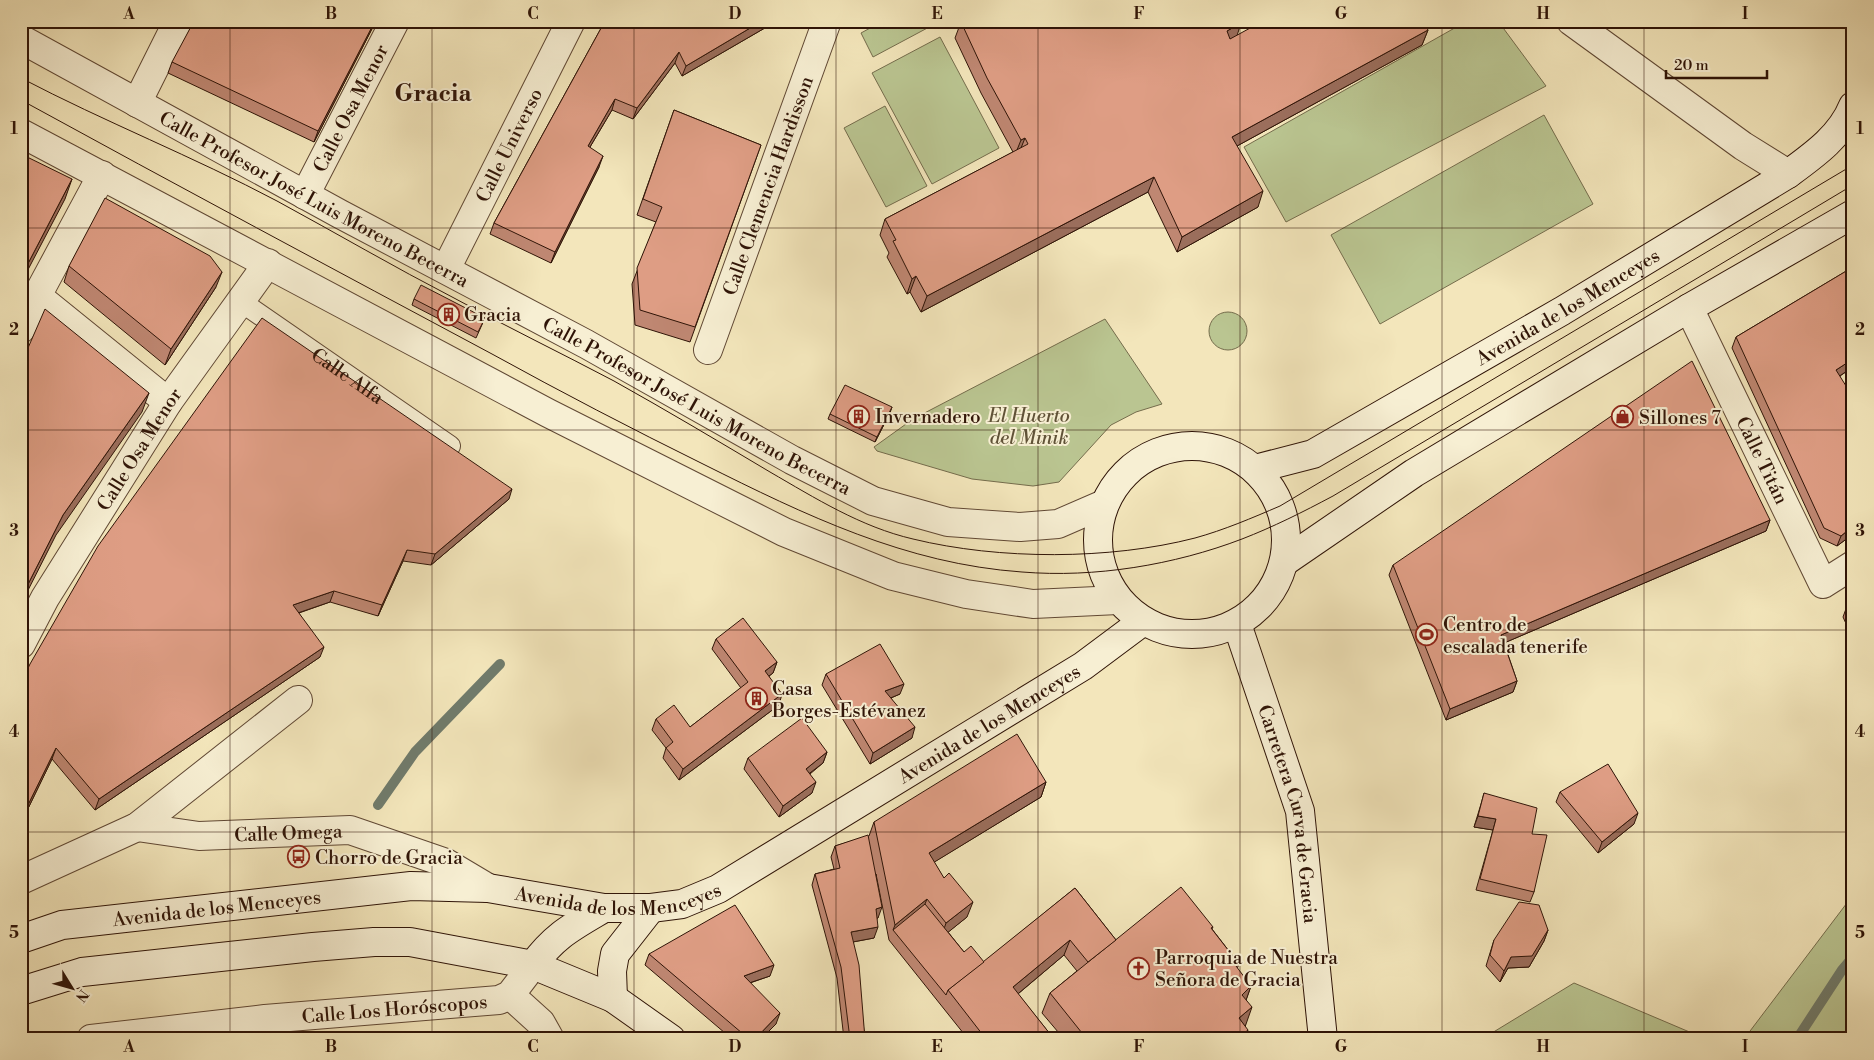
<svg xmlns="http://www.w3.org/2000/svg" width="1874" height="1060" viewBox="0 0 1874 1060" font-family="'Libre Bodoni',serif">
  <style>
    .green { fill: #bac591; stroke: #746c4c }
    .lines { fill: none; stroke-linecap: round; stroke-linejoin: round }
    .stream { stroke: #707b6b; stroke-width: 10 }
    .service-casing { stroke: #604834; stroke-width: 22 }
    .minor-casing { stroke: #604834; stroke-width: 30 }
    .tertiary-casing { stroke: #604834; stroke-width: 30 }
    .secondary-casing { stroke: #2f1407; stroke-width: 30 }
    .service { stroke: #f7efd3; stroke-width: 20 }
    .minor { stroke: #f7efd3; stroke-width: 28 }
    .tertiary { stroke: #f7efd3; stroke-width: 28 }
    .secondary { stroke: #f7efd3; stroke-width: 28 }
    .tram { stroke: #2f1407; stroke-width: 1 }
    .wall { fill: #bf8772; stroke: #2f1407 }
    .shaded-wall { fill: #9b6e5c; stroke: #2f1407 }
    .building { fill: #de9d84; stroke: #2f1407 }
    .grid { fill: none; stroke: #2f1407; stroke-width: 1; stroke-opacity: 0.55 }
    .labels { text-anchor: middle; stroke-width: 4; stroke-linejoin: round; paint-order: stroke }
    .street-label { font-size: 19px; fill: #2f1407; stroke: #f7efd3 }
    .poi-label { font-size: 19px; fill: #2f1407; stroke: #f7efd3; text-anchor: start }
    .park-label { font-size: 19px; font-style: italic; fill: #605237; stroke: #f7efd3 }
    .district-label { font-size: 24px; font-weight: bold; fill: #2f1407; stroke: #f7efd3 }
    .neatline { fill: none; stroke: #2f1407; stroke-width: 2 }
    .grid-label { font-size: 16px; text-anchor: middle; font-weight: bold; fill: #2f1407 }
  </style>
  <rect width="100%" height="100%" fill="#f3e6bb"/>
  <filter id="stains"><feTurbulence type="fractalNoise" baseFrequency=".004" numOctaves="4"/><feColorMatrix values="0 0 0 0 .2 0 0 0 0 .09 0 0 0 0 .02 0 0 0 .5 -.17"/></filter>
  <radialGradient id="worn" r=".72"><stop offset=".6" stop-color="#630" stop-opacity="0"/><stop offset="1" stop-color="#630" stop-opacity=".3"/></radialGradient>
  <!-- green -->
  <g class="green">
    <polygon points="883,21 931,21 933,25 873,57 861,33"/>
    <polygon points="1467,21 1498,21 1546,86 1286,222 1244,147"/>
    <polygon points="940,37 999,148 932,184 872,73"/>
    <polygon points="885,106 927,186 886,207 844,128"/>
    <polygon points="1544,115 1593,204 1380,324 1331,235"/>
    <circle cx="1228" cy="331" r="19"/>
    <polygon points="1105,319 1162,404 1136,412 1111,425 1059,482 1033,486 972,479 877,451 874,447 913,419"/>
    <polygon points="1853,895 1853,1039 1744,1039"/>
    <polygon points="1574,983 1706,1039 1482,1039"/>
  </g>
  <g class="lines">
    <!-- stream -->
    <g class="stream">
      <polyline points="378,805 415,752 500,664"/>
      <polyline points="1797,1039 1842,970 1853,957"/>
    </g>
    <defs>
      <g id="service">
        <path id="s1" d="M240 301 450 446"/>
      </g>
      <g id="minor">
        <polyline points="1571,21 1743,146 1788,174"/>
        <polyline points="137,103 178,21"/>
        <path id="s2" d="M305 195 395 21"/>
        <path id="s3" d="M446 269 571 21"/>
        <polyline points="37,296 168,402"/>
        <path id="s4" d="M1689 308 1823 584 1853 565"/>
        <polyline points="21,329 37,296 102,175"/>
        <path id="s5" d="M708 350 827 21"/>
        <path id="s6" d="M21 644 45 598 168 402 268 263"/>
        <path id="s7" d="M137 827 199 836 350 830 446 863 488 888"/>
        <polyline points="21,880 137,827 298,700"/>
        <polyline points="510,995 541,1023 550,1039"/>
        <path id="s8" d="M91 1039 265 1019 499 1000 510 995 533 965"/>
      </g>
      <g id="tertiary">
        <path id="s9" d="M21 39 340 214 586 344 792 460 873 501 948 522 1020 527 1058 524 1104 504"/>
        <polyline points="21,133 548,413 784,532 893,576 966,594 1033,604 1118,600"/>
      </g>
      <g id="secondary">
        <circle cx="1192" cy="540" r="94"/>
        <path id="s10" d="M1255 469 1313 454 1562 311 1788 174C1814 155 1841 136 1853 106"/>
        <polyline points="1284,562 1414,473 1689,308 1853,214"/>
        <path id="s11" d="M1237 624 1300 811 1323 1039"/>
        <path id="s12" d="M21 939 62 925 411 886 488 888 604 908H651L682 904 718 889 1083 666 1142 622"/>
        <path d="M533 965C555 935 572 927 604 908"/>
        <polyline points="21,991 82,972 313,947 374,942 410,942 533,965 613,998 671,1039"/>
        <polyline points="613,998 612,971 615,954 651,908"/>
      </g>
    </defs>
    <!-- service casing -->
    <use href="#service" class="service-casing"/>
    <!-- minor casing -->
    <use href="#minor" class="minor-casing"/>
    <!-- tertiary casing -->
    <use href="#tertiary" class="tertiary-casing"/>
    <!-- secondary casing -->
    <use href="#secondary" class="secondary-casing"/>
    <!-- service -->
    <use href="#service" class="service"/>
    <!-- minor -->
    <use href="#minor" class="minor"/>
    <!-- tertiary -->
    <use href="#tertiary" class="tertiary"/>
    <!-- secondary -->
    <use href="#secondary" class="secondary"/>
    <!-- tram -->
    <g class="tram">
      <path d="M21 78C105 122 194 157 277 201 336 233 394 267 454 298 507 327 561 353 614 381 666 410 718 441 770 472 815 498 861 527 913 539 999 560 1110 560 1195 538 1224 530 1252 518 1280 506L1853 165"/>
      <path d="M21 100C178 186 335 270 492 354 561 392 632 429 703 464 805 515 906 564 1022 572 1095 578 1174 565 1242 539 1273 527 1303 512 1333 496L1853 185"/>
    </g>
  </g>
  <!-- wall -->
  <g class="wall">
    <polygon points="376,21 314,142 168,73 172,62"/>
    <polygon points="605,21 770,25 682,76 675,63 633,119 612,110 590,147 599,167 551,263 490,234 494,223"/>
    <polygon points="961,22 1237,35 1428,30 1422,45 1237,146 1258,207 1177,252 1148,192 921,312 910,292 907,294 887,257 889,253 880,235 885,219 1013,152 981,93 955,38"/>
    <polygon points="674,110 761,145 690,342 635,325 632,284 656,222 637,215"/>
    <polygon points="69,266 216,287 165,365 64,282"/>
    <polygon points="1853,267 1853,367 1840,376 1853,534 1837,546 1820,538 1732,348 1736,337"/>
    <polygon points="414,299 485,318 476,338 412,305"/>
    <polygon points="890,413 875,442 828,419 830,414"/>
    <polygon points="509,499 431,565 403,561 378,616 330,602 299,613 320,657 95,810 52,759 21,823 21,683"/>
    <polygon points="1770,520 1766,531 1504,643 1517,681 1513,692 1446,720 1389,575 1393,565"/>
    <polygon points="1853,604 1853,639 1843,617 1847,606"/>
    <polygon points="716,639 777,662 773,673 769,676 779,705 679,780 663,758 666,748 652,730 656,719 690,727 741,688 712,649"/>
    <polygon points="826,674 900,694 891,698 912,738 870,764 822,685"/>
    <polygon points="827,752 823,763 810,774 812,793 779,817 744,769 748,758"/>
    <polygon points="1046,782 1041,797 934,862 967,917 948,932 964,952 984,962 1075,888 1116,940 1213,927 1212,929 1239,964 1237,969 1251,986 1246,1000 1245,1039 1064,1039 1042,1013 1050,993 1077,971 1064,955 1018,994 1054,1039 968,1039 889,940 876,874 878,918 877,918 874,938 853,942 865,1039 879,1039 844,1039 837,978 812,885 815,874 834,869 831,857 835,846 869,836 874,822"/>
    <polygon points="1560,792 1634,824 1598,853 1556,802"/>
    <polygon points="1484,793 1532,834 1534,892 1530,902 1476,890 1493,830 1474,827 1481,804"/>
    <polygon points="1548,930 1544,941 1529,967 1508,968 1500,982 1486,966 1494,940"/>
    <polygon points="649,954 770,976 750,983 776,1024 761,1039 732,1039 645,965"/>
  </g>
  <!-- shaded-wall -->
  <g class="shaded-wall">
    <polygon points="375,21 376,21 314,142 318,131"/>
    <polygon points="762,21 771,21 770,25 682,76 686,66"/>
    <polygon points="1241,23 1236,39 1221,46 1227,31"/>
    <polygon points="1428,30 1422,45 1226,152 1232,137"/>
    <polygon points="679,52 675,63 633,119 637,108"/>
    <polygon points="615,99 612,110 584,157 588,146"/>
    <polygon points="1025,138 1019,153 1015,155 1021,140"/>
    <polygon points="603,156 599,167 551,263 555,252"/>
    <polygon points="1154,177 1148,192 921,312 927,296"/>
    <polygon points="72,179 65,199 21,283 21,277"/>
    <polygon points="1263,191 1258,207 1177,252 1182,237"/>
    <polygon points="222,272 216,287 165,365 171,349"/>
    <polygon points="916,276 910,292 907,294 912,279"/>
    <polygon points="1853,359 1853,367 1832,381 1836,370"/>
    <polygon points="149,393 142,412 56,535 21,604 21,598 63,515"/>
    <polygon points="892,407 890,413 875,442 877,437"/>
    <polygon points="512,489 509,499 431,565 435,554"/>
    <polygon points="1770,520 1766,531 1497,646 1501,635"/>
    <polygon points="1853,526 1853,534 1837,546 1841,536"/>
    <polygon points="407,550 403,561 378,616 382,605"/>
    <polygon points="334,591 330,602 289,616 293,605"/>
    <polygon points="324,647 320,657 95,810 99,799"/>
    <polygon points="777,662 773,673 761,682 765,671"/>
    <polygon points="1517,681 1513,692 1446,720 1450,709"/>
    <polygon points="904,684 900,694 881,702 885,691"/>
    <polygon points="782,694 779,705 679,780 683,769"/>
    <polygon points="915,727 912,738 870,764 873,753"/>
    <polygon points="56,748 52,759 21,823 22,817"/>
    <polygon points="827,752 823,763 802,779 806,769"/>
    <polygon points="816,782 812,793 779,817 783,806"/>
    <polygon points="1046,782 1041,797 923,869 929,853"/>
    <polygon points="1638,813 1634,824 1598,853 1602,842"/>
    <polygon points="1478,816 1496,819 1493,830 1474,827"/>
    <polygon points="927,899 921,914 893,930 895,925"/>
    <polygon points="973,902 967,917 941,938 946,923"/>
    <polygon points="882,907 878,918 872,920 876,909"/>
    <polygon points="878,927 874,938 847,943 851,932"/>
    <polygon points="1548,930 1544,941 1529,967 1508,968 1500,982 1504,971 1511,957"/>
    <polygon points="1070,940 1064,955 1007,1003 1013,987"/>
    <polygon points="774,965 770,976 740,986 744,976"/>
    <polygon points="1251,986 1244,1006 1242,995"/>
    <polygon points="1252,1007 1245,1027 1239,1018"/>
    <polygon points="780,1013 776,1024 761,1039 755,1039"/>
    <polygon points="1248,1030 1245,1039 1237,1039"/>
  </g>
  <!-- building -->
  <g class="building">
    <polygon points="194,21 375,21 318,131 172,62"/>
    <polygon points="605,21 762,21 686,66 679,52 637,108 615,99 588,146 603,156 555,252 494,223"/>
    <polygon points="962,21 1240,21 1241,23 1227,31 1230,39 1263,21 1423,21 1428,30 1232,137 1263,191 1182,237 1154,177 927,296 916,276 912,279 893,241 896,240 885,219 1028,144 1025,138 1021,140 987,78 961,22"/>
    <polygon points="674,110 761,145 695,327 640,310 637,268 662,207 643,199"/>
    <polygon points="21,154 72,179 21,277"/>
    <polygon points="105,198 210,256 222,272 171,349 69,266"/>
    <polygon points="1853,267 1853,359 1836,370 1853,397 1853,526 1841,536 1824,528 1736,337"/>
    <polygon points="421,285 485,318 478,332 414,299"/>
    <polygon points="45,309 149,393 63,515 21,598 21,364"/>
    <polygon points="262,318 512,489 435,554 407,550 382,605 334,591 293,605 324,647 99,799 56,748 22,817 21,817 21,683 30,664 98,546"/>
    <polygon points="1692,361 1770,520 1501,635 1517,681 1450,709 1393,565"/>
    <polygon points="845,385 892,407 877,437 830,414"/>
    <polygon points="1853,604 1853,619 1847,606"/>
    <polygon points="743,618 777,662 765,671 782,694 683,769 666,748 673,742 656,719 674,705 690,727 748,682 716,639"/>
    <polygon points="880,644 904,684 885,691 915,727 873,753 826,674"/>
    <polygon points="802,718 827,752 806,769 816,782 783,806 748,758"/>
    <polygon points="1017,734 1046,782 929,853 944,878 949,873 973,902 946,923 927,899 895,925 874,822"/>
    <polygon points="1608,764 1638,813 1602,842 1560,792"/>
    <polygon points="1484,793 1537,808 1532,834 1547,835 1534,892 1480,879 1496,819 1478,816"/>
    <polygon points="868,835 882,907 876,909 878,927 851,932 859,965 865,1039 878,1032 879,1039 850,1039 841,967 815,874 840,868 835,846"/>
    <polygon points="1181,887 1213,927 1211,928 1239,964 1236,966 1251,986 1242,995 1252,1007 1239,1018 1248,1030 1237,1039 1199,1039 1198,1037 1196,1039 1075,1039 1082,1033 1050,993"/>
    <polygon points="1075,888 1116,940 1088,962 1070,940 1013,987 1054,1039 986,1039 948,990"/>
    <polygon points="1519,902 1539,905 1548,930 1532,956 1511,957 1504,971 1490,955 1494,940"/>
    <polygon points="925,904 964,952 971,946 984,962 948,990 946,995 893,930"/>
    <polygon points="735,905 774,965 744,976 780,1013 755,1039 749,1039 649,954"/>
  </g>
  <!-- grid -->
  <path class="grid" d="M230 21V1039M432 21V1039M634 21V1039M836 21V1039M1038 21V1039M1240 21V1039M1442 21V1039M1644 21V1039M21 228H1853M21 430H1853M21 630H1853M21 832H1853"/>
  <!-- icons -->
  <defs>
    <symbol id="building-ring" viewBox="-11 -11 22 22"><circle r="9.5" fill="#f7efd3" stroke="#8f2418" stroke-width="1.5"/><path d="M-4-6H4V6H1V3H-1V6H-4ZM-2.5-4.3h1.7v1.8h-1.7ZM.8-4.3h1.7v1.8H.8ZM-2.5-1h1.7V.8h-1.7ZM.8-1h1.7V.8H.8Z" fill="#8f2418"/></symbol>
    <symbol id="shop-ring" viewBox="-11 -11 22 22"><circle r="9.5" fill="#f7efd3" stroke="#8f2418" stroke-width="1.5"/><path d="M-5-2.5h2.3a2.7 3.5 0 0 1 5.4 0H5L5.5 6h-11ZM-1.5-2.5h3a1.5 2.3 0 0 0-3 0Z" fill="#8f2418"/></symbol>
    <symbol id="stadium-ring" viewBox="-11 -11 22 22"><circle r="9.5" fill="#f7efd3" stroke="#8f2418" stroke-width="1.5"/><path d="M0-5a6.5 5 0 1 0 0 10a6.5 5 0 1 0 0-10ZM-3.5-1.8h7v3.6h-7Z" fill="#8f2418"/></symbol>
    <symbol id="bus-ring" viewBox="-11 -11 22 22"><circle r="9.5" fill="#f7efd3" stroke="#8f2418" stroke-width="1.5"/><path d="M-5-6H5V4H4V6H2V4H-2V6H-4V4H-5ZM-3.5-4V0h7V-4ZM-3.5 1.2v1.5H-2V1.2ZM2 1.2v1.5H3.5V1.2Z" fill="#8f2418"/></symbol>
    <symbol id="church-ring" viewBox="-11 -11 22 22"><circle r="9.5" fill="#f7efd3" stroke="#8f2418" stroke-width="1.5"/><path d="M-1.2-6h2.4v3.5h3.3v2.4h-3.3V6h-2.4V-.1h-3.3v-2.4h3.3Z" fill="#8f2418"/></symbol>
  </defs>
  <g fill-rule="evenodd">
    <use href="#building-ring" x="436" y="302" width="25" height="25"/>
    <use href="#building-ring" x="846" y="404" width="25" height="25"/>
    <use href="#shop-ring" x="1610" y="404" width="25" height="25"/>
    <use href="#stadium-ring" x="1414" y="622" width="25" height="25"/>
    <use href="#building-ring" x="744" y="686" width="25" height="25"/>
    <use href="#bus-ring" x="286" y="844" width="25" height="25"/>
    <use href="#church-ring" x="1126" y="956" width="25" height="25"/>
  </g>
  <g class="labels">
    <!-- street labels -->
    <g class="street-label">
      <text dy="7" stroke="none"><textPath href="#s2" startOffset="98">Calle Osa Menor</textPath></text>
      <text dy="7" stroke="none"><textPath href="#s3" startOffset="139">Calle Universo</textPath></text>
      <text dy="7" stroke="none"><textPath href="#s5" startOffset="175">Calle Clemencia Hardisson</textPath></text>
      <text dy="7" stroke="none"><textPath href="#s9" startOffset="334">Calle Profesor José Luis Moreno Becerra</textPath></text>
      <text dy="7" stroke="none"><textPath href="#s10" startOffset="354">Avenida de los Menceyes</textPath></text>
      <text dy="7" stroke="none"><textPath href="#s1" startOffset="131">Calle Alfa</textPath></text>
      <text dy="7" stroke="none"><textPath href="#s9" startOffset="769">Calle Profesor José Luis Moreno Becerra</textPath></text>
      <text dy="7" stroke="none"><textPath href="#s6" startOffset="228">Calle Osa Menor</textPath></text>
      <text dy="7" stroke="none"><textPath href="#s4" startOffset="169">Calle Titán</textPath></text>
      <text dy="7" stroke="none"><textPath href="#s12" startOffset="1024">Avenida de los Menceyes</textPath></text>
      <text dy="7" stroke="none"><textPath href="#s11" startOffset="198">Carretera Curva de Gracia</textPath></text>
      <text dy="7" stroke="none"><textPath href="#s7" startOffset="152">Calle Omega</textPath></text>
      <text dy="7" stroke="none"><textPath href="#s12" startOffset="604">Avenida de los Menceyes</textPath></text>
      <text dy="7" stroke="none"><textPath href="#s12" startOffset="199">Avenida de los Menceyes</textPath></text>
      <text dy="7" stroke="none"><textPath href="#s8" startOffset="305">Calle Los Horóscopos</textPath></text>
    </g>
    <!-- poi labels -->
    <g class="poi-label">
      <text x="464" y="321">Gracia</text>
      <text x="875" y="423">Invernadero</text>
      <text x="1639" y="424">Sillones 7</text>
      <text x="1443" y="631">Centro de<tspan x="1443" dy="22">escalada tenerife</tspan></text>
      <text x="772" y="695">Casa<tspan x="772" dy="22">Borges-Estévanez</tspan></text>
      <text x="315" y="864">Chorro de Gracia</text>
      <text x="1155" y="964">Parroquia de Nuestra<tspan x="1155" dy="22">Señora de Gracia</tspan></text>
    </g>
    <!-- park labels -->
    <g class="park-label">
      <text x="1029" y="422">El Huerto<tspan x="1029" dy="22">del Minik</tspan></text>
    </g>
    <!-- district labels -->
    <g class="district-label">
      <text x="433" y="101">Gracia</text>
    </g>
  </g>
  <!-- margin -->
  <rect width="1874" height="1060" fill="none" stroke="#f3e6bb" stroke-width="55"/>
  <!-- north arrow -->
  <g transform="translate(72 988) rotate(127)" stroke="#f7efd3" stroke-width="4" paint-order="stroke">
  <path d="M0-4L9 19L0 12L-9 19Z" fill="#2f1407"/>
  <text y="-8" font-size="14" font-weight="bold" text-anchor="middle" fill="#2f1407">N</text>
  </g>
  <!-- scale -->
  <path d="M1666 70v8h101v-8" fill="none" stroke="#2f1407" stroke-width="2.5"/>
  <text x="1674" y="70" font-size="15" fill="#2f1407" stroke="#f7efd3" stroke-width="4" paint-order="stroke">20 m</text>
  <rect x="28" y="28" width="1818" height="1004" class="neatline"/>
  <g class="grid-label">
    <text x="129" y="19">A</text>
    <text x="331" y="19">B</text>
    <text x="533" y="19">C</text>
    <text x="735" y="19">D</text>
    <text x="937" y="19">E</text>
    <text x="1139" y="19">F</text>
    <text x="1341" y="19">G</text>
    <text x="1543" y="19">H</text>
    <text x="1745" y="19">I</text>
    <text x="14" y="134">1</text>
    <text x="1860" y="134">1</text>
    <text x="14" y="335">2</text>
    <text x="1860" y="335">2</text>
    <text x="14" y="536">3</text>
    <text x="1860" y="536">3</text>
    <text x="14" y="737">4</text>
    <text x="1860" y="737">4</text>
    <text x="14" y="938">5</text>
    <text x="1860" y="938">5</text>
    <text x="129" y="1052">A</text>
    <text x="331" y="1052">B</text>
    <text x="533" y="1052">C</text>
    <text x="735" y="1052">D</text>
    <text x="937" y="1052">E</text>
    <text x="1139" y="1052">F</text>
    <text x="1341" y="1052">G</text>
    <text x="1543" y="1052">H</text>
    <text x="1745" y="1052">I</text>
  </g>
  <rect width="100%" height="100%" filter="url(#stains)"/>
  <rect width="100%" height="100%" fill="url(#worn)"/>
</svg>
